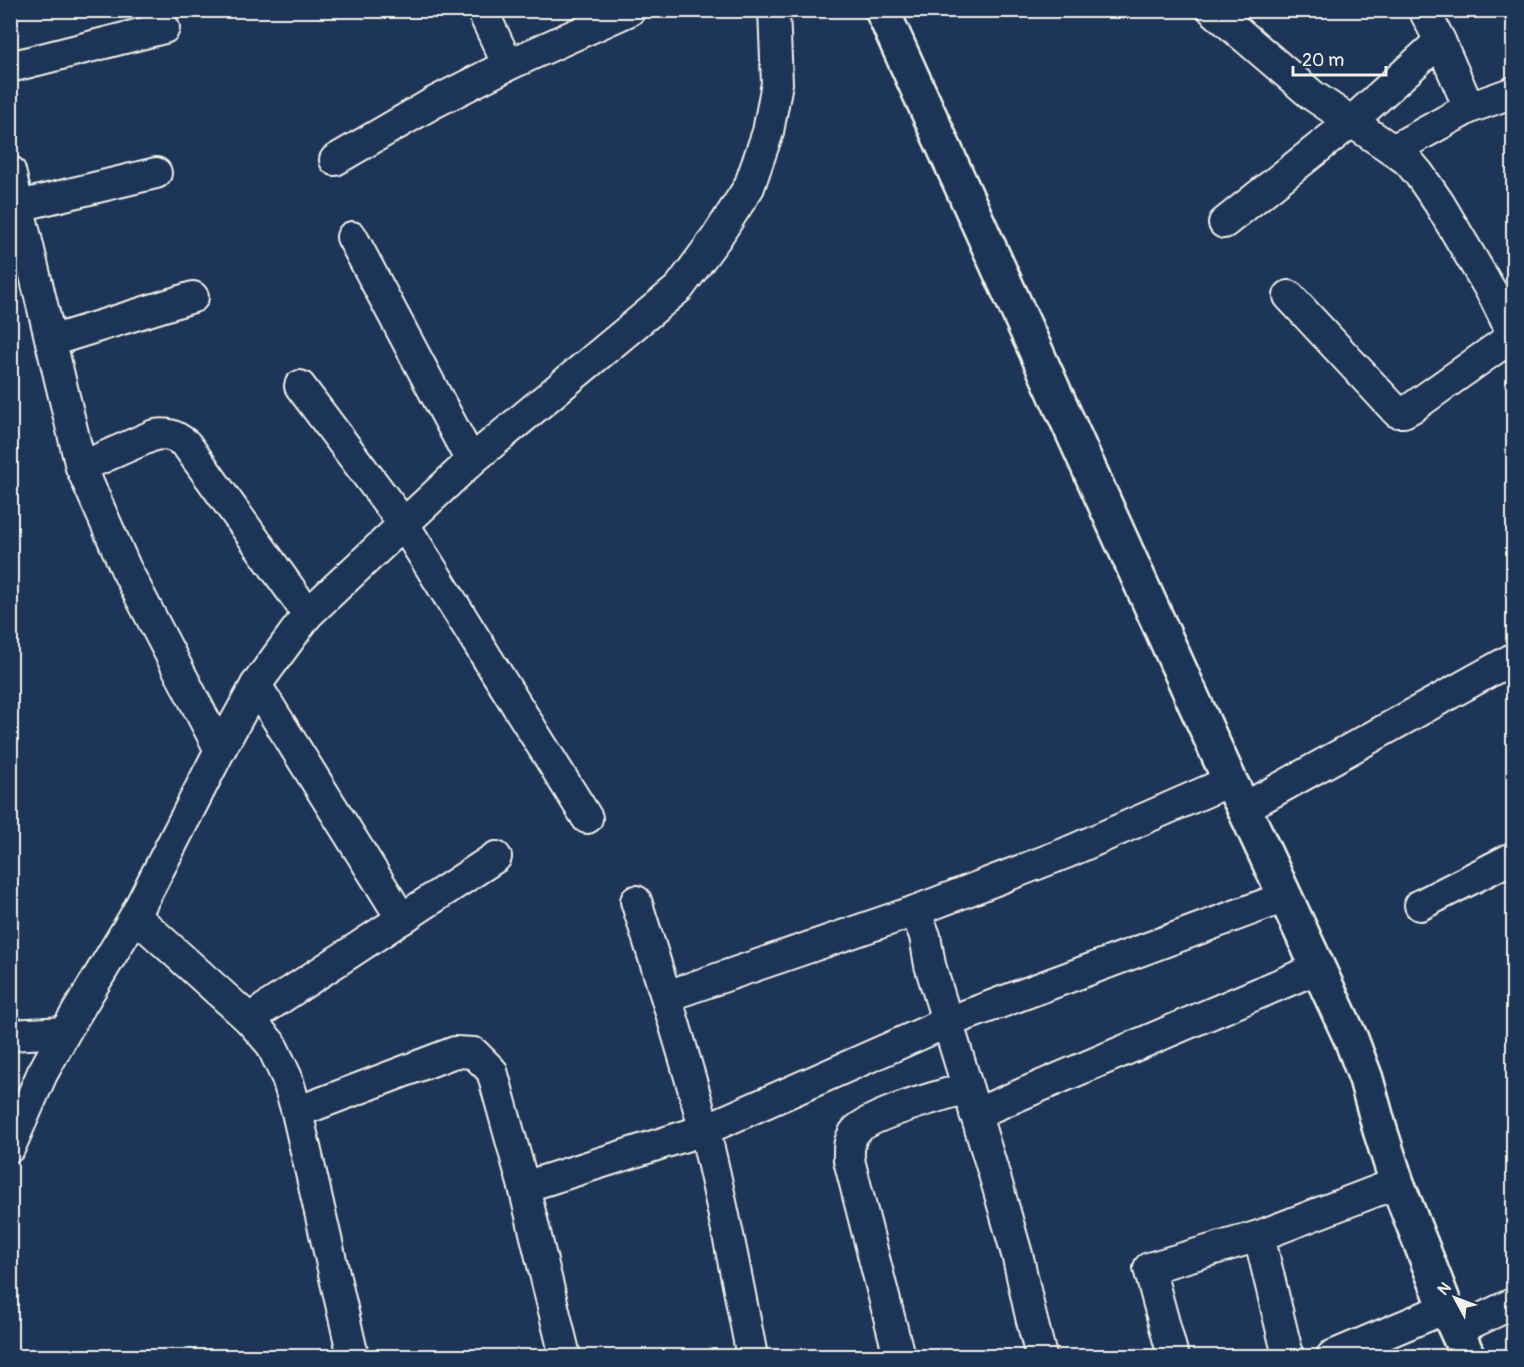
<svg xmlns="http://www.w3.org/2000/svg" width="1524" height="1367" viewBox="0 0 1524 1367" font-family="Pangolin,sans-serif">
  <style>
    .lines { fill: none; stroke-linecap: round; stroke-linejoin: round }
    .street-casing { stroke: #f4f1e8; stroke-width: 34 }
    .secondary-casing { stroke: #f4f1e8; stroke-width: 38 }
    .street { stroke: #1d3557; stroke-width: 30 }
    .secondary { stroke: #1d3557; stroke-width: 33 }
  </style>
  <rect width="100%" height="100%" fill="#1d3557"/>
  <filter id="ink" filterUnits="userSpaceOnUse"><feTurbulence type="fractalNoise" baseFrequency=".0167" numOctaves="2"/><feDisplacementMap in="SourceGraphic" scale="12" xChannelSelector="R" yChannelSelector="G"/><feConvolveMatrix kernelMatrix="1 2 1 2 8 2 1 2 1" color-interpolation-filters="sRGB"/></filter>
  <g filter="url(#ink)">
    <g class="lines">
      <defs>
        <g id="street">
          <polyline points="482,10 508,65"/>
          <polyline points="1213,10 1312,95 1393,150 1408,161 1419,174 1439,203 1494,296 1514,337"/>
          <polyline points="1424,10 1440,41 1469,108"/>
          <polyline points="10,67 164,28"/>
          <polyline points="1393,150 1469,108 1514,92"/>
          <polyline points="335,160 433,103 508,65 630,10"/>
          <polyline points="10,171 81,467 126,569 220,750"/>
          <polyline points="19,206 156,173"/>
          <polyline points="1224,223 1351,122 1440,41"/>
          <polyline points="352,237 471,461"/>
          <polyline points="1289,296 1397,412 1404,412 1413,407 1513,336"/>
          <polyline points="51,341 193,297"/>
          <polyline points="300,386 403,523 587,818"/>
          <path d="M81 467 154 435C169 433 174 435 186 444L308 614"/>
          <polyline points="256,685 402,919"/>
          <polyline points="1244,808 1514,658"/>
          <path d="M636 901C660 976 684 1052 704 1128 723 1203 737 1280 752 1356"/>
          <polyline points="1420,905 1514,857"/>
          <polyline points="915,911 925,936 930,965 997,1184 1018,1258 1031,1317 1041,1356"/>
          <polyline points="135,916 249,1019 271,1044 287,1078 297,1112 353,1356"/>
          <polyline points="667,996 915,911 1066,853 1230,781"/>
          <polyline points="249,1019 496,857"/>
          <polyline points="10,1035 65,1032"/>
          <polyline points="297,1112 455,1052 474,1053 492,1071 524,1187 565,1356"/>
          <polyline points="975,1114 1318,968"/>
          <polyline points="10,1147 42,1074 65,1032 135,916 220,750 256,685 308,614 471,461 679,288 716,238 749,187 768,132 777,83 774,10"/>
          <polyline points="524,1187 704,1130 948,1022 1285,897"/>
          <polyline points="1259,1236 1288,1356"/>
          <polyline points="1457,1330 1514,1303"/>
          <path d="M899 1356 849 1160C849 1149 848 1143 854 1133 866 1115 944 1095 967 1088"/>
          <polyline points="1173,1356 1149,1268 1259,1236 1397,1183"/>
          <polyline points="1332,1356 1446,1308"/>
        </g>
        <polyline id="secondary" points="882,10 1230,781 1244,808 1351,1039 1366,1079 1380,1130 1397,1183 1446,1308 1468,1356"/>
      </defs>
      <!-- street casing -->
      <use href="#street" class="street-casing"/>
      <!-- secondary casing -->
      <use href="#secondary" class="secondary-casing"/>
      <!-- street -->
      <use href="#street" class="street"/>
      <!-- secondary -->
      <use href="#secondary" class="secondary"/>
    </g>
  </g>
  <!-- margin -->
  <rect width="1524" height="1367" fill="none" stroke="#1d3557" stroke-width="36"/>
  <rect x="18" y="18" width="1488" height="1331" fill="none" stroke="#f4f1e8" stroke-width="2" filter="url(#ink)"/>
  <!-- north arrow -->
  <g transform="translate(1455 1298) rotate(311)" stroke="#1d3557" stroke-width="4.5" paint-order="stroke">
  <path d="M0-4.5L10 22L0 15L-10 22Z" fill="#f4f1e8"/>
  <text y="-9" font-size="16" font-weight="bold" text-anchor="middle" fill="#f4f1e8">N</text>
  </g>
  <!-- scale -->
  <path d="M1293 66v9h93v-9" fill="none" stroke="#f4f1e8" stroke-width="3"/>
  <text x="1302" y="66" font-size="18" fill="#f4f1e8" stroke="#1d3557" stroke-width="4.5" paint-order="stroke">20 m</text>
</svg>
